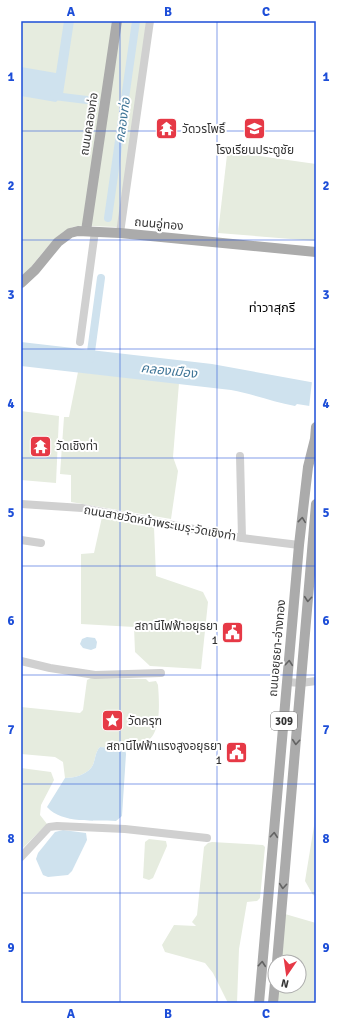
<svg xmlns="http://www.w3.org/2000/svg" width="337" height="1024" viewBox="0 0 337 1024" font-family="Signika,'Noto Sans Thai',sans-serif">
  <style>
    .green { fill: #e6ecdf }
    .water { fill: #cfe2ee }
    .pier { fill: #fff }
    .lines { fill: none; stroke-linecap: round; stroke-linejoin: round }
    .canal { stroke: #cfe2ee; stroke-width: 8 }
    .minor { stroke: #d0d0d0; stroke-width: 8 }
    .major { stroke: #ababab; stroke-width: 10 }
    .oneway { stroke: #636363 }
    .grid { fill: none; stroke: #1d4ed8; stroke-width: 1; stroke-opacity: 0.55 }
    .labels { text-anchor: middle; stroke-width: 4; stroke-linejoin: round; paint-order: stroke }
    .shield { fill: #fff; stroke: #707070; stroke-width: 1 }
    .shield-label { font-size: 11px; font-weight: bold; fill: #333 }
    .street-label { font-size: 12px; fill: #333; stroke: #fff }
    .poi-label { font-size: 12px; fill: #333; stroke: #fff; text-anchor: start }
    .water-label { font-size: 13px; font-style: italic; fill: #3f7597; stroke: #fff }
    .neighbourhood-label { font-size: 13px; fill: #000; stroke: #fff }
    .neatline { fill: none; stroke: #1d4ed8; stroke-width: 1.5 }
    .grid-label { font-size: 13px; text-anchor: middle; font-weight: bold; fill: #1d4ed8 }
  </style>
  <rect width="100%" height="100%" fill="#fff"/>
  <!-- green -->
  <g class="green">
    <path d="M21 21H147L118 227C105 227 90 225 78 226 56 228 37 264 21 277Z"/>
    <polygon points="230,152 316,164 316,241 218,233 227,155"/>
    <polygon points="78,372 179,383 173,457 178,471 171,519 71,502 71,475 60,474 64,417 69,417"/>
    <polygon points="21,411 59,416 56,483 21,480"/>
    <polygon points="102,517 154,527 156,576 203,592 208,602 201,669 150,666 135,652 134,627 81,624 81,554 94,553"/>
    <path d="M91 678 146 679 149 682 156 681 158 685C159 699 162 733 147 741 137 746 136 738 125 749L100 747C94 753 96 762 91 768 85 775 74 778 65 778L63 762 55 757 21 754V707L80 713 83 710 87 680Z"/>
    <polygon points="21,768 51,772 54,780 41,805 40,815 47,824 21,850"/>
    <polygon points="316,798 316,896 313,895 305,881 314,826"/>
    <polygon points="149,839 166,841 167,846 153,878 149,880 143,878 145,842"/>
    <polygon points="212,842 263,845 265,847 260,898 257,901 247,902 239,949 237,1003 228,1003 213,973 205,963 165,952 162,945 174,925 196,926 192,922 197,915 204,847 208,843"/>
    <polygon points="285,914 316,923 316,1003 277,1003 279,986 299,986 299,962 281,962"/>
  </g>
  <!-- water -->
  <g class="water">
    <polygon points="64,21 74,21 63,94 56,102 21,96 21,67 56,73"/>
    <path d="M21 342 212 364 316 383V407L297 404 295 406C273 402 253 394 231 390L21 366Z"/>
    <polygon points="87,637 95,638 97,642 96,648 91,650 83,648 80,644 82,639"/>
    <path d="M100 747 125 749 126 754 122 816 116 821C95 820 62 824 47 807L65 778C74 778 85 775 91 768 96 762 94 753 100 747Z"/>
    <polygon points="63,830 86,833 87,840 72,871 68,875 48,877 43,875 36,859 38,853 55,832"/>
  </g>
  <!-- pier -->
  <polygon class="pier" points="312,381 316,381 316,409 309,408"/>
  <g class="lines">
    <!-- canal -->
    <g class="canal">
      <polyline points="54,96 95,101"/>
      <polyline points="108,218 136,21"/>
      <polyline points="90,359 101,278"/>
    </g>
    <!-- minor -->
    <g class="minor">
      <polyline points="120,233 150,21"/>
      <polyline points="80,342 95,231"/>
      <polyline points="240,456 242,538"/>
      <polyline points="21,504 82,508 242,538 299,545"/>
      <polyline points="21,540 41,543"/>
      <polyline points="21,661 50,668 95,675 161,673"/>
      <polyline points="287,682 301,683 316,681"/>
      <polyline points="21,857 49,827 57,826 125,829 207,838"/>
    </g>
    <!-- major -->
    <g class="major">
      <polyline points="86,231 117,21"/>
      <polyline points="21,283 35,270 58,242 70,233 78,231 120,233 316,252"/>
      <polyline points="277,962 316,504"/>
      <polyline points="259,1003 299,545 308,467 315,439 316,427"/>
      <polyline points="273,1003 275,983"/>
    </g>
  </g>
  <!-- one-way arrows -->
  <defs><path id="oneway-chevron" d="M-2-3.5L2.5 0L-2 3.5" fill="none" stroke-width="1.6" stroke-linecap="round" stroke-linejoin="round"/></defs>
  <g class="oneway">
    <use href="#oneway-chevron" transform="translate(302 520) rotate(-84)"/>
    <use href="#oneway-chevron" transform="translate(308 599) rotate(95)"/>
    <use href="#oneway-chevron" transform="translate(289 663) rotate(-85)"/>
    <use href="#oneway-chevron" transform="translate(296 742) rotate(95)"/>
    <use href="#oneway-chevron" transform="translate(274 835) rotate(-85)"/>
    <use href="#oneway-chevron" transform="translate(283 886) rotate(95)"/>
    <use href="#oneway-chevron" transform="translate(262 964) rotate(-85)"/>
  </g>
  <!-- grid -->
  <path class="grid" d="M120 21V1003M217 21V1003M21 131H316M21 240H316M21 349H316M21 458H316M21 566H316M21 675H316M21 784H316M21 893H316"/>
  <!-- icons -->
  <defs>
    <symbol id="temple-square" viewBox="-11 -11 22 22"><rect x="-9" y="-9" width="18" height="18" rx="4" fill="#e63946" stroke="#fff"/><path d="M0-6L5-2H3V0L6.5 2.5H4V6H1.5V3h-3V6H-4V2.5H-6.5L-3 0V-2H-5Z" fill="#fff"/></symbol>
    <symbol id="school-square" viewBox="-11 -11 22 22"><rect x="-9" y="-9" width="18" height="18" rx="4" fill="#e63946" stroke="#fff"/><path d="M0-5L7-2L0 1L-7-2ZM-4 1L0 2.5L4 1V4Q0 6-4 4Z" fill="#fff"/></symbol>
    <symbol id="civic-square" viewBox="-11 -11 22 22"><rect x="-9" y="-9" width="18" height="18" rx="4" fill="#e63946" stroke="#fff"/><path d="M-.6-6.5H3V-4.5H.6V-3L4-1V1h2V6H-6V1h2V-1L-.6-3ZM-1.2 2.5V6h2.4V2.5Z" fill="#fff"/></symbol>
    <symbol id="sight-square" viewBox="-11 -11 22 22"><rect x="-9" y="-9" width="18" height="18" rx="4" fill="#e63946" stroke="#fff"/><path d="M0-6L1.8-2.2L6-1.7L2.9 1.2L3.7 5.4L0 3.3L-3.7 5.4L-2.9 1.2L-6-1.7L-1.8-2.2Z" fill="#fff"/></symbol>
  </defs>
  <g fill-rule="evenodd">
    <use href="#temple-square" x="154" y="116" width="25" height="25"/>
    <use href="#school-square" x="242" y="116" width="25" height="25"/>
    <use href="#temple-square" x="28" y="434" width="25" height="25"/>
    <use href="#civic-square" x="220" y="620" width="25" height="25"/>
    <use href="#sight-square" x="100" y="708" width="25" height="25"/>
    <use href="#civic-square" x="224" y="740" width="25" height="25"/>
  </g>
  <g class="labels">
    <!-- shield labels -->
    <rect class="shield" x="271" y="712" width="26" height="18" rx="3"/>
    <g class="shield-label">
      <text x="284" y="725">309</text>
    </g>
    <!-- street labels -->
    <g class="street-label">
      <text transform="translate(89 124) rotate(-81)" y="4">ถนนคลองท่อ</text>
      <text transform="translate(159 224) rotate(5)" y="4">ถนนอู่ทอง</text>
      <text transform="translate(160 523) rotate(10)" y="4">ถนนสายวัดหน้าพระเมรุ-วัดเชิงท่า</text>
      <text transform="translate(277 648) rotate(-85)" y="4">ถนนอยุธยา-อ่างทอง</text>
    </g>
    <!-- poi labels -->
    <g class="poi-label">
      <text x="182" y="133">วัดวรโพธิ์</text>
      <text x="255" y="154" text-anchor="middle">โรงเรียนประตูชัย</text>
      <text x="56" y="450">วัดเชิงท่า</text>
      <text x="218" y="630" text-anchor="end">สถานีไฟฟ้าอยุธยา<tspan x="218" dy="14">1</tspan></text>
      <text x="128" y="725">วัดครุฑ</text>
      <text x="222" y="750" text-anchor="end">สถานีไฟฟ้าแรงสูงอยุธยา<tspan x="222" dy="14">1</tspan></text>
    </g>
    <!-- water labels -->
    <g class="water-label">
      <text transform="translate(122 120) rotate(-82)" y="5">คลองท่อ</text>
      <text transform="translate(169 370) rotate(6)" y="5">คลองเมือง</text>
    </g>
    <!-- neighbourhood labels -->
    <g class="neighbourhood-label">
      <text x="272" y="312">ท่าวาสุกรี</text>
    </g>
  </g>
  <!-- border -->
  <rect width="337" height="1024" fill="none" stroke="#ffffff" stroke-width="44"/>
  <!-- north arrow -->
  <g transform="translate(287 974) rotate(193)"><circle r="19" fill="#ffffff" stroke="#adadad"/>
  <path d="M0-3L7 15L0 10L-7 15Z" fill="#e63946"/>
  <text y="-6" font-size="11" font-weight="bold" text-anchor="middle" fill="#333333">N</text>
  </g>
  <rect x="22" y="22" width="293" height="980" class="neatline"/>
  <g class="grid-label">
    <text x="71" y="16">A</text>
    <text x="168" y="16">B</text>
    <text x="266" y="16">C</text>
    <text x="11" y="81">1</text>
    <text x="326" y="81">1</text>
    <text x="11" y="190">2</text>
    <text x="326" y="190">2</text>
    <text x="11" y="299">3</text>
    <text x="326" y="299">3</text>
    <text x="11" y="408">4</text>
    <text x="326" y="408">4</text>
    <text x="11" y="517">5</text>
    <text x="326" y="517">5</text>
    <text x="11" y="625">6</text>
    <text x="326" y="625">6</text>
    <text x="11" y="734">7</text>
    <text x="326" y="734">7</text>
    <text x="11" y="843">8</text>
    <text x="326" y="843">8</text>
    <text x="11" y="952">9</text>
    <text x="326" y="952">9</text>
    <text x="71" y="1018">A</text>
    <text x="168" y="1018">B</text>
    <text x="266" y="1018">C</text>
  </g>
</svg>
